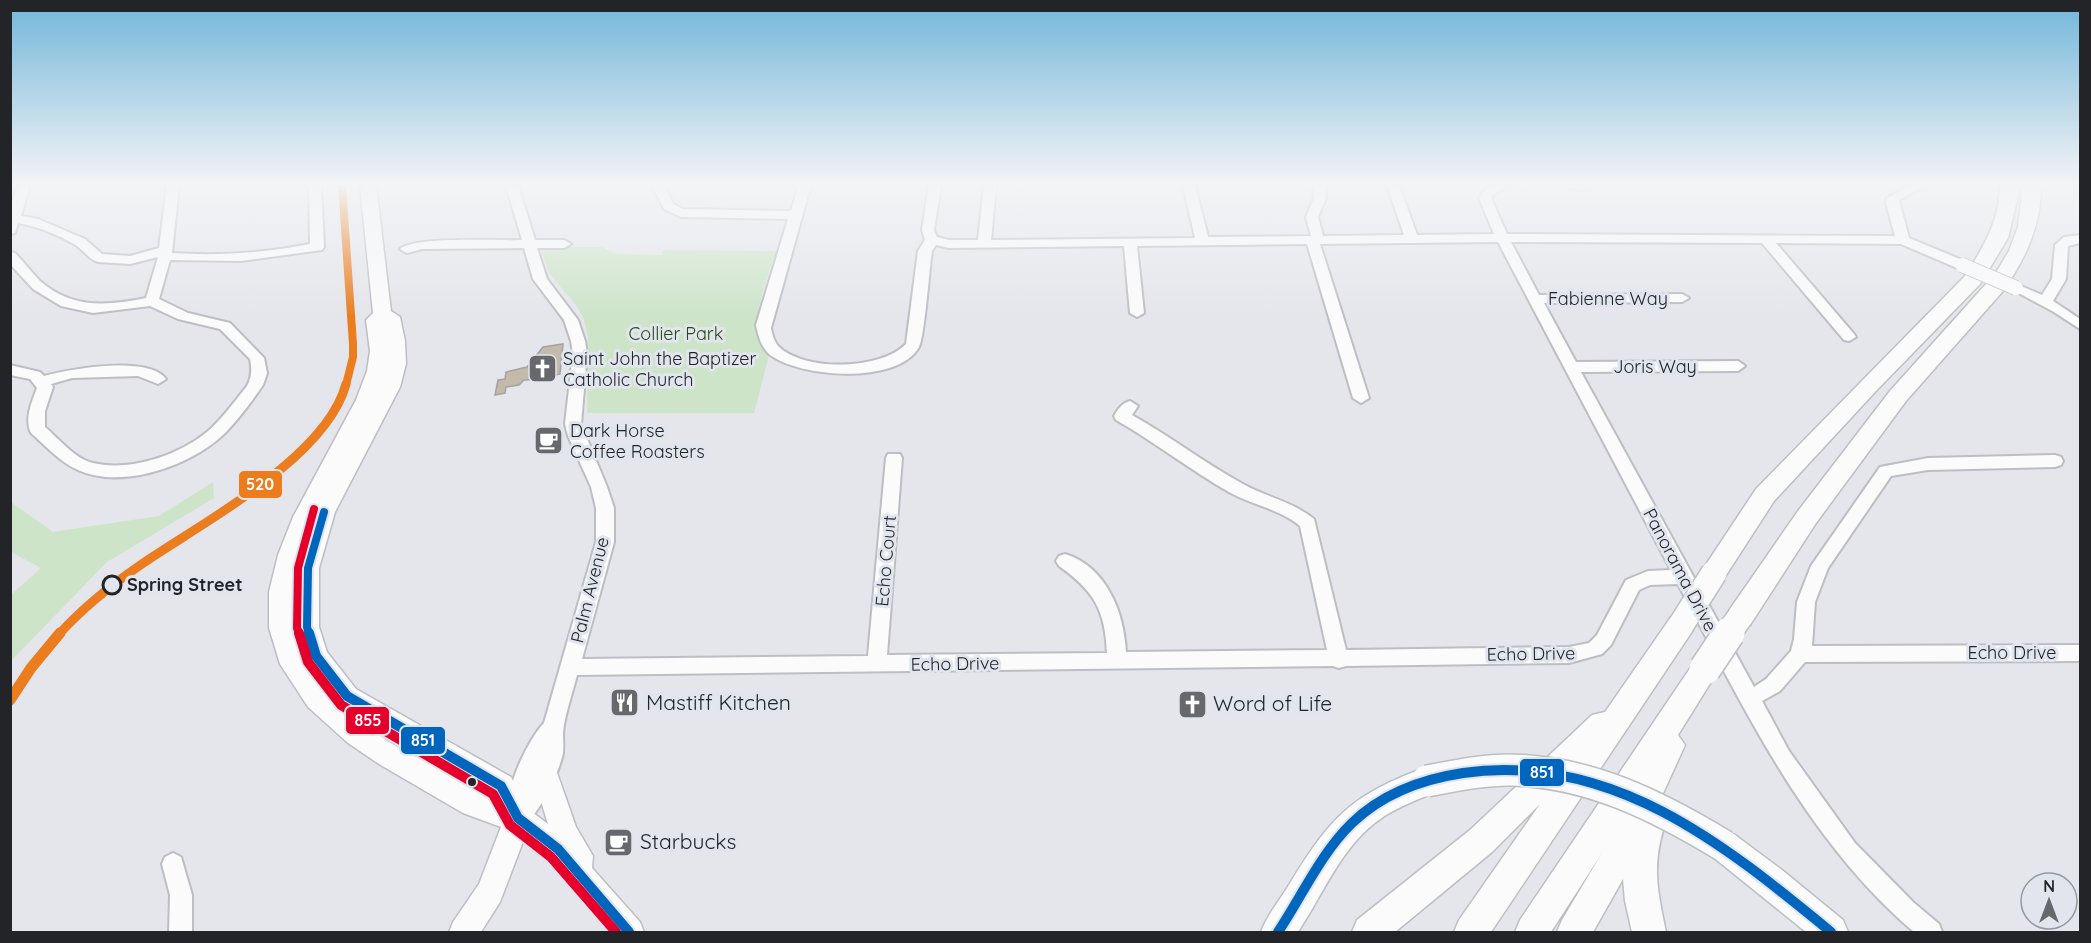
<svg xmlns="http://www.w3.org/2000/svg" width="2091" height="943" viewBox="0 0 2091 943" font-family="Quicksand,sans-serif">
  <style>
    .green { fill: #cde4c8 }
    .building { fill: #c4baa9; stroke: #a3a2a4; stroke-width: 1.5 }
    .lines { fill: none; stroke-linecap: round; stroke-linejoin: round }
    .minor-casing { stroke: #bcbec2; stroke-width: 4 }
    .major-casing { stroke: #bcbec2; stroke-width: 3 }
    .highway-casing { stroke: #bcbec2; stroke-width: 3 }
    .minor { fill: #fbfbfc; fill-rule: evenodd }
    .major { fill: #fbfbfc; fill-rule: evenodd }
    .highway { fill: #fbfbfc; fill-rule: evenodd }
    .minor-bridge-casing { stroke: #bcbec2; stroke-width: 16; stroke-linecap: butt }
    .highway-bridge-far1-casing { stroke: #bcbec2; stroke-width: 28; stroke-linecap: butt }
    .highway-bridge-casing { stroke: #bcbec2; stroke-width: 34; stroke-linecap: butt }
    .minor-bridge { stroke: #fbfbfc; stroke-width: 14 }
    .highway-bridge-far1 { stroke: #fbfbfc; stroke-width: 25 }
    .highway-bridge { stroke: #fbfbfc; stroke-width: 31 }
    .bus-1-far1-casing { stroke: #e1e5ee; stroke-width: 12 }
    .bus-1-casing { stroke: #e1e5ee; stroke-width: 14 }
    .bus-2-far1-casing { stroke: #e1e5ee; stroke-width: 12 }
    .bus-2-casing { stroke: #e1e5ee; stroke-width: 14 }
    .bus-1-far1 { stroke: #0065bd; stroke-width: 8 }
    .bus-1 { stroke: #0065bd; stroke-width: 10 }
    .bus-2-far1 { stroke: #e4002b; stroke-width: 8 }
    .bus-2 { stroke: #e4002b; stroke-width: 10 }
    .rail-1-far2-casing { stroke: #e1e5ee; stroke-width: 11 }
    .rail-1-far1-casing { stroke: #e1e5ee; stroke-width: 14 }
    .rail-1-casing { stroke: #e1e5ee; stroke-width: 16 }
    .rail-1-far2 { stroke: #eb7d1e; stroke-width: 8 }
    .rail-1-far1 { stroke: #eb7d1e; stroke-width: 9 }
    .rail-1 { stroke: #eb7d1e; stroke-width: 11 }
    .stop-dot { fill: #e1e5ee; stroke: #232428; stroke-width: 3 }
    .bus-dot { fill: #232428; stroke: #e1e5ee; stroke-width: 2 }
    .labels { text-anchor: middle; stroke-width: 6; stroke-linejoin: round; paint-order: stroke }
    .street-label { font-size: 18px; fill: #232428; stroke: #e1e5ee }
    .park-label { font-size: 18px; fill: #264b12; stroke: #e1e5ee }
    .poi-label { font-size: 18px; fill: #232428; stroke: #e1e5ee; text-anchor: start }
    .stop-label { font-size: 18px; font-weight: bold; fill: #232428; stroke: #e1e5ee; text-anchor: start }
    .near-poi-label { font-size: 21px; fill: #232428; stroke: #e1e5ee; text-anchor: start }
    .line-badge { stroke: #e1e5ee; stroke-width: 2 }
    .badge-label { font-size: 16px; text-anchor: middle; font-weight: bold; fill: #fff }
  </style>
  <rect width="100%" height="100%" fill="#e4e6eb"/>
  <!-- green -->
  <g class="green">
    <path d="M540 247H601L616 254 662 255 663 250 776 251C769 274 751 316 759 339 761 345 765 350 769 355L754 413H587L588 335 583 317 576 305 549 273Z"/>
    <polygon points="213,482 214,498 107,562 11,661 11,595 41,568 11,552 11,502 53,532 159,516"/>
  </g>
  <!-- building -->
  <polygon class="building" points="563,344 560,374 551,376 551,379 524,380 519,385 506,387 505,393 495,395 498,380 505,379 506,372 527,367 543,347"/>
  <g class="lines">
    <defs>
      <g id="minor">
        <path d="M18 185H30L21 216 38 219 85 239 102 254 130 256 159 248 167 185H179L172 253C218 256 265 253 310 244L309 185H321L324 247 322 250 241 261 170 260 159 299 188 313 230 323 264 358 267 373 263 385C253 400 231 430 216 441 182 468 120 489 78 470 60 462 46 446 31 433 24 419 32 401 37 388L30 379 10 375V365L40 372 44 376C70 369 148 355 166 379L158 384 138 376 72 378 51 384 53 387 45 411V427C59 439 75 459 93 463 130 472 179 455 207 432 222 419 235 401 247 386 252 377 252 369 250 359L220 329 178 319 150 306 93 313 61 306 33 289 10 264V252L15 253C24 262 31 272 40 281 72 309 107 306 146 298L158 257 130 264 98 262C88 259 83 249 74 244 58 235 37 226 18 223L15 233 10 234V208Z"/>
        <path d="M506 185H518L535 240H564L571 244 564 248H537L547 279 578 320 585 341 587 354 581 424 607 487 614 508V542L582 659 868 656 886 458 888 454H900L902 458 887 655 1107 653C1105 609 1094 591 1059 566L1056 561 1059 556 1065 554C1107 567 1124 613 1126 652L1327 650 1300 526C1280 509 1252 505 1229 492 1190 470 1155 442 1116 420L1114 416C1118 409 1122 403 1130 401L1138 406 1132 415C1170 436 1204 463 1243 484 1266 497 1293 502 1314 519L1346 650 1569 647 1589 643 1597 635 1626 580 1648 571 1671 570 1498 242 1320 244 1369 398 1361 403 1353 398 1307 244 1137 246 1144 313 1137 317 1130 313 1124 246 949 248 936 245 932 251C929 269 925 335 919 347 898 385 799 378 769 354 761 347 758 335 756 325L788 219 681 217 664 209 652 185H664L673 204 683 209 791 211 798 188 796 185H808L810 188 771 328C772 334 774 341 778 346 804 372 881 370 906 344L918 251 925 240 922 230 929 185H941L934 230 937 237 949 240H978L984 185H996L991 240 1195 238 1183 185H1195L1208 237 1311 236 1306 217 1314 198 1313 185H1325L1326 198 1318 217 1323 236 1404 235 1387 185H1399L1417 235 1494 234 1479 198C1487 185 1494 185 1509 185L1495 193 1491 198 1507 234 1895 236 1886 203 1887 198 1911 185H1927L1899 200 1909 238 1967 262 1969 265 1967 268H1957L1901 244 1776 243 1854 334 1856 337 1849 341 1844 340 1762 243 1511 242 1539 295 1682 294 1689 298 1682 302 1544 303 1576 362 1738 361 1745 366 1738 371 1581 372 1754 687 1766 679 1791 651 1794 639 1797 602 1811 566 1880 467 1928 458 2055 455 2061 457 2063 461 2061 465 2055 467 1928 470 1891 476 1828 568 1815 602 1812 646 2080 645V661L1805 662 1780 691 1762 701 1789 751 1855 843 1913 902 1939 924 1942 932H1914C1805 839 1744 708 1678 584L1650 585 1639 590 1611 645 1602 654 1569 663 1346 666 1339 668 1333 666 577 675C573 691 567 708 564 725 562 734 564 744 563 753 559 773 537 821 518 828L510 825C499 800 526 742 544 723L596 542V508L591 487 568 436 565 424 573 354 571 341 564 320 533 279 524 248 422 249 407 253 400 249C414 236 499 241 522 240Z"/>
        <path d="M1568 185H1589C1585 191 1572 191 1568 185Z"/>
        <polygon points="2080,235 2080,243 2068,246 2066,279 2053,301 2080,319 2080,329 2054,312 2009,288 2016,284 2042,295 2052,279 2055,245 2064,237"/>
        <polygon points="173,853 181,857 192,895 192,932 169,932 170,895 162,864 165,857"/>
      </g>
      <path id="major" d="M360 185H376L391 311 400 317 405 341 406 364 400 387 335 512 319 568V627L327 652 356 689 511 777 528 809 548 824 533 775 537 767 546 763 555 767 576 827 593 856 592 868 640 922 644 932H610L548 858 524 839 500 902 481 932H449L453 922 479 884 501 827 463 813 379 764 348 743 308 707 280 664 269 628V592L278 555 293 517 356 400 367 371 370 351 366 320 373 313ZM296 572 295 627 304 656 336 701C296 666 285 622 296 572ZM341 705 491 795 495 800 387 741Z"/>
      <g id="highway">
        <path d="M2000 185H2018V196L2008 238 1980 284 1875 392 1774 501 1723 580 1714 583 1705 580 1701 573 1705 566 1756 489 1965 276C1983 248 2000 220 2000 185Z"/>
        <path d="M2023 185H2041C2041 226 2026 258 2003 291L1906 401 1816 523 1750 625 1740 628 1730 625 1726 617 1730 609 1798 511 1890 391 1995 274 2009 251 2018 227Z"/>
        <polygon points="1681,614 1691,617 1695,625 1691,633 1491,932 1454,932 1459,920 1540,804 1492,852 1395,932 1352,932 1357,920 1470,830 1592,715 1605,712 1671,617"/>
        <path d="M1705 657 1715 661 1719 669 1678 735 1685 745 1660 800 1664 802 1669 812C1651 861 1656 884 1666 932H1632L1625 901 1623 879 1593 932H1557L1562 920 1602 853 1551 932H1515L1520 920 1695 661Z"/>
        <path d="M1427 767 1438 771 1442 781 1438 791C1419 799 1400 806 1383 817 1342 844 1324 893 1298 932H1261C1267 915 1280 900 1289 885 1331 816 1351 795 1427 767Z"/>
        <polygon points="1724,831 1735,835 1782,870 1843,920 1848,932 1806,932 1713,857 1708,846 1713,835"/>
      </g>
    </defs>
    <!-- minor casing -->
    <use href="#minor" class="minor-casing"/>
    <!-- major casing -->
    <use href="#major" class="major-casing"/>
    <!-- highway casing -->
    <use href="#highway" class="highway-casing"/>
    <!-- minor -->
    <use href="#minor" class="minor"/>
    <!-- major -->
    <use href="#major" class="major"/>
    <!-- highway -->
    <use href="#highway" class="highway"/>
    <defs>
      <polyline id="minor-bridge" points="1962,265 2016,288"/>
      <g id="highway-bridge-far1">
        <polyline points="1681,625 1714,573"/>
        <polyline points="1728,634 1740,617"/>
      </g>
      <g id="highway-bridge">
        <polyline points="1705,669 1729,633"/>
        <path d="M1427 781C1454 776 1481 770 1509 770 1589 771 1658 806 1724 846"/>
      </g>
    </defs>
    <!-- minor-bridge casing -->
    <use href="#minor-bridge" class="minor-bridge-casing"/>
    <!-- highway-bridge-far1 casing -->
    <use href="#highway-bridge-far1" class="highway-bridge-far1-casing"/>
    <!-- highway-bridge casing -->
    <use href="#highway-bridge" class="highway-bridge-casing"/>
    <!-- minor-bridge -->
    <use href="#minor-bridge" class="minor-bridge"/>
    <!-- highway-bridge-far1 -->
    <use href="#highway-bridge-far1" class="highway-bridge-far1"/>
    <!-- highway-bridge -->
    <use href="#highway-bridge" class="highway-bridge"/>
    <defs>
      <polyline id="bus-1-far1" points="309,634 307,627 308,568 324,512"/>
      <g id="bus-1">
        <polyline points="309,633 316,656 347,696 501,786 518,818 558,849 629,932"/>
        <path d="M1278 932C1302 896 1321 853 1352 823 1382 794 1423 779 1463 773 1611 752 1724 844 1831 932"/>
      </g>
      <polyline id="bus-2-far1" points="299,634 297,628 298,568 314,509"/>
      <polyline id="bus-2" points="299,633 308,662 341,705 493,794 510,825 551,857 616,932"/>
    </defs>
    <!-- bus-1-far1 casing -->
    <use href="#bus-1-far1" class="bus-1-far1-casing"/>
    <!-- bus-1 casing -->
    <use href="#bus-1" class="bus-1-casing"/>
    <!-- bus-2-far1 casing -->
    <use href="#bus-2-far1" class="bus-2-far1-casing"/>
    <!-- bus-2 casing -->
    <use href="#bus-2" class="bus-2-casing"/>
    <!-- bus-1-far1 -->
    <use href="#bus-1-far1" class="bus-1-far1"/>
    <!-- bus-1 -->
    <use href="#bus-1" class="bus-1"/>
    <!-- bus-2-far1 -->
    <use href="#bus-2-far1" class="bus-2-far1"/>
    <!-- bus-2 -->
    <use href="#bus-2" class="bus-2"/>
    <defs>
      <polyline id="rail-1-far2" points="342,185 353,344 353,357 346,385"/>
      <path id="rail-1-far1" d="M59 634C83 608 110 586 139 566 199 524 326 459 346 384"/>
      <polyline id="rail-1" points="10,700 31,668 60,633"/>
    </defs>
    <!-- rail-1-far2 casing -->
    <use href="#rail-1-far2" class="rail-1-far2-casing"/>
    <!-- rail-1-far1 casing -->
    <use href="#rail-1-far1" class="rail-1-far1-casing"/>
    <!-- rail-1 casing -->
    <use href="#rail-1" class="rail-1-casing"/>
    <!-- rail-1-far2 -->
    <use href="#rail-1-far2" class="rail-1-far2"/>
    <!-- rail-1-far1 -->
    <use href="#rail-1-far1" class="rail-1-far1"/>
    <!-- rail-1 -->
    <use href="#rail-1" class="rail-1"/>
  </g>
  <!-- sky -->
  <linearGradient id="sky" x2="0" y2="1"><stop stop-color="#72b6da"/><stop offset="0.58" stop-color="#f3f4f6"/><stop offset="1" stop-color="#f3f4f6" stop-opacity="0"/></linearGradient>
  <rect width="2091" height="317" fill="url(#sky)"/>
  <!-- icons -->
  <defs>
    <symbol id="church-square" viewBox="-11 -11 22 22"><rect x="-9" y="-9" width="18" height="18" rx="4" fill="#67686c" stroke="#e1e5ee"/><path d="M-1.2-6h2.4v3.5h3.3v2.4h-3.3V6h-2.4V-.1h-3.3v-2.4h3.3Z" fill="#fff"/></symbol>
    <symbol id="cafe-square" viewBox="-11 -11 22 22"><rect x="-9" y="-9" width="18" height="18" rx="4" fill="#67686c" stroke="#e1e5ee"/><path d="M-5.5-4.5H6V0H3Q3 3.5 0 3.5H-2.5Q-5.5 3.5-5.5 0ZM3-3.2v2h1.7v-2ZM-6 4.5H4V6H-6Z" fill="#fff"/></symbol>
    <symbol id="restaurant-square" viewBox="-11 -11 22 22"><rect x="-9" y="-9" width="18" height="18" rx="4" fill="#67686c" stroke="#e1e5ee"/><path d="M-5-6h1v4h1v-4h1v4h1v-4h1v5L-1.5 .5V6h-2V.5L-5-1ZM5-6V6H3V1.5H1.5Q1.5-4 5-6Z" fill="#fff"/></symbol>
  </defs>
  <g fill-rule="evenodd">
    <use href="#church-square" x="526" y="352" width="33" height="33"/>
    <use href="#cafe-square" x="532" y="424" width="33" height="33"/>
    <use href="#restaurant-square" x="608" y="686" width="33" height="33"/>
    <use href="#church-square" x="1176" y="688" width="33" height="33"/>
    <use href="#cafe-square" x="602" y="826" width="33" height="33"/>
  </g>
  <!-- markers -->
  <circle class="stop-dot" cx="112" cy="585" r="9"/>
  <circle class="bus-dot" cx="472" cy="782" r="5"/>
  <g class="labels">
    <!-- street labels -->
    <g class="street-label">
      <text x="1608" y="305">Fabienne Way</text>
      <text x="1655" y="373">Joris Way</text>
      <text transform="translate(886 561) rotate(-85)" y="6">Echo Court</text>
      <text transform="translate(1680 570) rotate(62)" y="6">Panorama Drive</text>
      <text transform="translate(590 590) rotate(-76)" y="6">Palm Avenue</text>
      <text x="2012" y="659">Echo Drive</text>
      <text transform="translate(1531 654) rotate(-1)" y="6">Echo Drive</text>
      <text transform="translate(955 664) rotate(-1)" y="6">Echo Drive</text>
    </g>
    <!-- park labels -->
    <g class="park-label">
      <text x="676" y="340">Collier Park</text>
    </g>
    <!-- poi labels -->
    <g class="poi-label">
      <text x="563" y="365">Saint John the Baptizer<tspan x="563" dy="21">Catholic Church</tspan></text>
      <text x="570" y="437">Dark Horse<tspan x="570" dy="21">Coffee Roasters</tspan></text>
    </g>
    <!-- stop labels -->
    <g class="stop-label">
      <text x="127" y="591">Spring Street</text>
    </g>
    <!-- near-poi labels -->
    <g class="near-poi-label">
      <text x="646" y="710">Mastiff Kitchen</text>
      <text x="1213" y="711">Word of Life</text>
      <text x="640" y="849">Starbucks</text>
    </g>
  </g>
  <g class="line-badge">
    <rect x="238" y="470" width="45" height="29" rx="6" fill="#eb7d1e"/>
    <rect x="345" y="706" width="45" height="29" rx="6" fill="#e4002b"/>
    <rect x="400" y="726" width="46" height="29" rx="6" fill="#0065bd"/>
    <rect x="1519" y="758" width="46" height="29" rx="6" fill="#0065bd"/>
  </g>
  <g class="badge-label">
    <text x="260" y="490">520</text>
    <text x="368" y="726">855</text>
    <text x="423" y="746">851</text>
    <text x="1542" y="778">851</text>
  </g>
  <!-- border -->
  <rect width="2091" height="943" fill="none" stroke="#232428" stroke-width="24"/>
  <!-- north arrow -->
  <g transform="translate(2049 901)"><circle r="28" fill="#e1e5ee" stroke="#95989f" stroke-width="1.5"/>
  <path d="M0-4.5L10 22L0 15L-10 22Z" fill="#67686c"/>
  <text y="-9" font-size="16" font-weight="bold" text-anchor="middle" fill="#232428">N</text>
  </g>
</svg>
